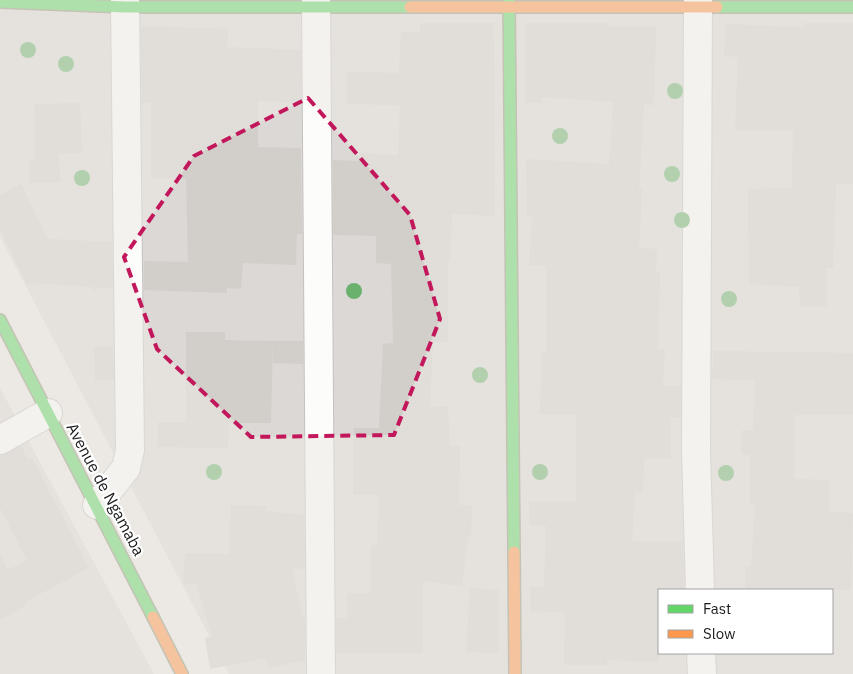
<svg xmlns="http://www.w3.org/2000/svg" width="853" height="674" viewBox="0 0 853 674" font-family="'IBM Plex Sans',sans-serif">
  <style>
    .residential { fill: #dbd8d6; fill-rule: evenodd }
    .building { fill: #d2cfcb }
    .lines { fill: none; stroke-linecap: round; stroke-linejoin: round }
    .street-casing { stroke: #c4c2c0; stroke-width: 30 }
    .fast-casing { stroke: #93957c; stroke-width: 14 }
    .slow-casing { stroke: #93957c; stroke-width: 14 }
    .street { stroke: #fcfcfb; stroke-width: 28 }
    .fast { stroke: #63d668; stroke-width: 11 }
    .slow { stroke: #ff974d; stroke-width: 11 }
    .tree { fill: #6bb16e }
    .marked { fill: none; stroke: #c2185b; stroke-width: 4; stroke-dasharray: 10 6; stroke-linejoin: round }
    .labels { text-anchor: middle; stroke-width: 4.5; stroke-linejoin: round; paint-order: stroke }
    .street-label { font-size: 16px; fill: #1c1c1c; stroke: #fff }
  </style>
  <rect width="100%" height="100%" fill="#ece9e4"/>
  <!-- residential -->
  <g class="residential">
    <path d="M0 0H853V674H229L0 237ZM659 590H832V653H659Z"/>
    <polygon points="0,388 154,674 0,674"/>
  </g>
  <!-- building -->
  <g class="building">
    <polygon points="420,23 494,23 495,216 452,214 450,262 448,262 448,342 433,342 430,407 448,406 450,446 460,446 459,505 472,505 471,536 468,536 462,586 423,581 423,653 336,653 336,618 347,618 347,593 370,593 371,545 377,545 379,495 353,495 354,428 379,428 383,344 393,343 391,264 376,263 376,236 333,235 333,160 359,161 360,153 398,155 400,105 346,104 347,72 399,73 401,32 420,33"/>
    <polygon points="525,23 608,23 608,26 656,27 654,105 644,104 639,189 642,189 639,248 657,249 656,272 660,272 658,349 665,349 663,386 681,386 681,418 670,418 671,459 644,459 643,493 635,492 632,541 683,542 684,590 659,590 659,662 607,660 607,665 564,665 565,612 530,611 530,587 544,587 546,526 529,525 529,501 576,502 576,415 540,414 542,353 546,353 546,266 529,265 532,217 527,216 526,159 609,164 613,104 611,102 542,97 542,103 526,103"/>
    <polygon points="803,23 853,23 853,184 836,183 833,268 826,268 827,306 800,307 799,287 749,284 748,189 792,188 793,130 735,131 738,57 724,56 726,24 803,27"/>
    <polygon points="141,26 228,29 227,47 301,50 301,103 258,101 258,147 301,148 302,234 297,234 296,265 243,263 241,289 227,288 227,293 144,290 144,261 188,262 186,179 151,178 151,103 142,102"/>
    <polygon points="80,103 82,153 59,154 60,182 29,183 29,159 35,159 34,104"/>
    <polygon points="21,184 48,239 112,242 113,288 100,288 93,291 93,287 31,283 27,285 0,229 0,195"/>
    <polygon points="186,332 225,332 225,340 273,341 271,423 229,423 228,448 158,447 158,422 186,422"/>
    <polygon points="273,341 303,341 303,364 273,363"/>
    <polygon points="113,346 114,380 95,380 94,347"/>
    <polygon points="714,351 853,353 853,415 795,415 794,479 830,480 829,512 853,513 851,590 745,590 746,567 751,567 755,505 750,505 750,455 741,454 742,430 753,430 755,380 712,379"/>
    <polygon points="21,446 28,460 32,458 89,568 25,602 26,605 0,620 0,554 8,570 27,560 0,508 0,456"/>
    <polygon points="231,505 267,506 266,511 304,515 305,569 292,568 303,619 305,619 305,660 269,668 266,658 210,669 205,638 212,636 196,584 183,584 185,553 229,554"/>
    <polygon points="470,588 499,590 498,653 466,652"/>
  </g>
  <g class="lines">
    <defs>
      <g id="street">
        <polyline points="316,0 321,674"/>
        <polyline points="698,0 696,451 700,590"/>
        <polyline points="0,440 48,413"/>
        <polyline points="97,505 126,468 130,450 125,0"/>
        <polyline points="701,653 702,674"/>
      </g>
      <g id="fast">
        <polyline points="509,0 514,552"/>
        <polyline points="0,2 125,7 410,7"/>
        <polyline points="717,7 853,7"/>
        <polyline points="0,320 153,617"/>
      </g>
      <g id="slow">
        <polyline points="410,7 717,7"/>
        <polyline points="514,552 515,674"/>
        <polyline points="153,617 182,674"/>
      </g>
    </defs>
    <!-- street casing -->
    <use href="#street" class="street-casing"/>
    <!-- fast casing -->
    <use href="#fast" class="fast-casing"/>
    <!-- slow casing -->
    <use href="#slow" class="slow-casing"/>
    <!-- street -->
    <use href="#street" class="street"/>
    <!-- fast -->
    <use href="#fast" class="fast"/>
    <!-- slow -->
    <use href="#slow" class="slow"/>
  </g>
  <!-- trees -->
  <g class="tree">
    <circle cx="28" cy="50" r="8"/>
    <circle cx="66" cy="64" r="8"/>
    <circle cx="675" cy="91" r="8"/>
    <circle cx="560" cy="136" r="8"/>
    <circle cx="672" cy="174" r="8"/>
    <circle cx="82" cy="178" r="8"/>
    <circle cx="682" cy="220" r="8"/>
    <circle cx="354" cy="291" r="8"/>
    <circle cx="729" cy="299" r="8"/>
    <circle cx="480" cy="375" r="8"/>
    <circle cx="214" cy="472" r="8"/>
    <circle cx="540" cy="472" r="8"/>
    <circle cx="726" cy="473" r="8"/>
  </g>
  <!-- marked area -->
  <path d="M0 0H853V674H0ZM308 98 410 215 440 319 394 435 251 437 157 349 124 257 194 156Z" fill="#ece9e4" fill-opacity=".55" fill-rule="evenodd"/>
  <path class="marked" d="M308 98 410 215 440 319 394 435 251 437 157 349 124 257 194 156Z"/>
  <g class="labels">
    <!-- street labels -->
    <g class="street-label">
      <text transform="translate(106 489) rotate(62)" y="6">Avenue de Ngamaba</text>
    </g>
  </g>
  <!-- legend -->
  <rect x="658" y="589" width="175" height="65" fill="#ffffff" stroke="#a4a4a4"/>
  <rect x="668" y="605" width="25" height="8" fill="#63d668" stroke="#a4a4a4"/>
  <text x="703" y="614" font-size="15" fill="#1c1c1c">Fast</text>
  <rect x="668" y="630" width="25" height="8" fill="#ff974d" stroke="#a4a4a4"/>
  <text x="703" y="639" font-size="15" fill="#1c1c1c">Slow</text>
</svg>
